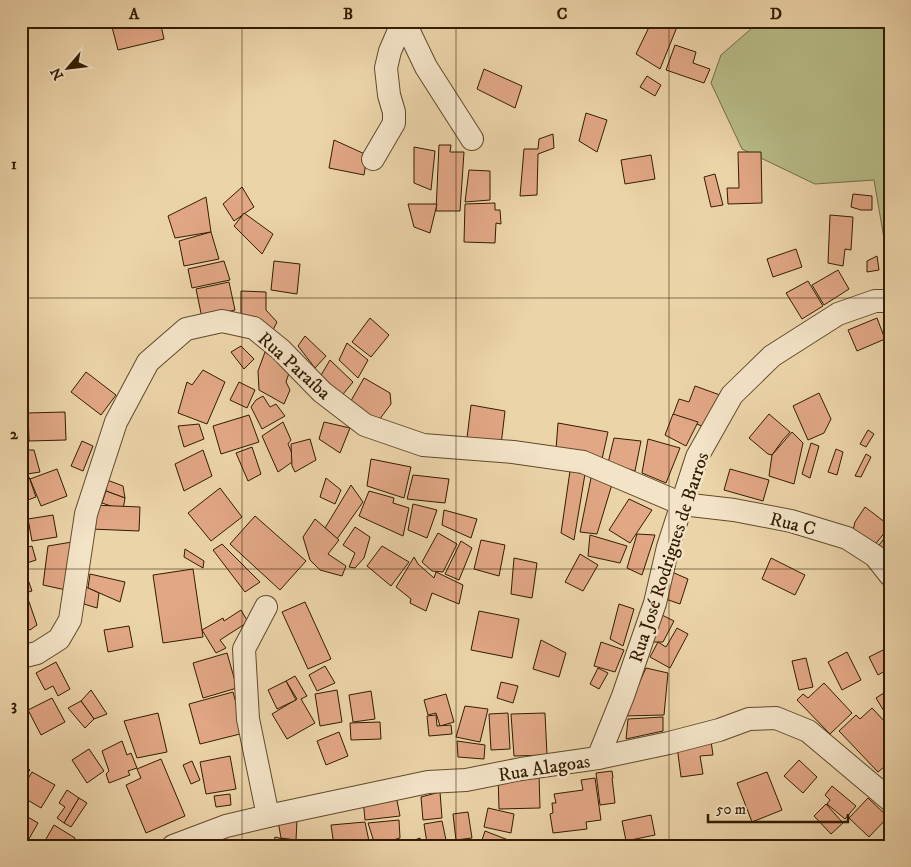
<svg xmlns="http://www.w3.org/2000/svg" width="911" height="867" viewBox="0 0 911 867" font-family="'IM FELL DW Pica',serif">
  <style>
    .green { fill: #b8bd88; stroke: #756c44 }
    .building { fill: #e2a785; stroke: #321c00 }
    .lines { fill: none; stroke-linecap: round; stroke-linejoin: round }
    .minor-casing { stroke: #604a2a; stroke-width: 24 }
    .minor { stroke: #f3e3c7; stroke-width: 22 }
    .grid { fill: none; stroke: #321c00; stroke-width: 1; stroke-opacity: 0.55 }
    .labels { text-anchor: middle; stroke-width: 5; stroke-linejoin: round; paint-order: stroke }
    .street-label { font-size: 19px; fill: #321c00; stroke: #f3e3c7 }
    .neatline { fill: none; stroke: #321c00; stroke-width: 2 }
    .grid-label { font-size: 16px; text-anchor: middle; font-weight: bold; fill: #321c00 }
  </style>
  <rect width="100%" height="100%" fill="#ecd4a9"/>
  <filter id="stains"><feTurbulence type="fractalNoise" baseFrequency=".004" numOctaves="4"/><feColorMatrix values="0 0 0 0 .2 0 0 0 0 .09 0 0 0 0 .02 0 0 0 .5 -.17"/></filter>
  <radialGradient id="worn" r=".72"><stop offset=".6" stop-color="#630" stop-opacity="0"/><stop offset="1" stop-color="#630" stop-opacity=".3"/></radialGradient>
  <!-- green -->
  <polygon class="green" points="760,21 890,21 890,257 887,256 874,180 815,184 742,149 711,83 721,55"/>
  <!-- building -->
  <g class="building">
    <polygon points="136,21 160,21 164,39 118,50 112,27"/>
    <polygon points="652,21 679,22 660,69 636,54"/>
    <polygon points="675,45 696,52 693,63 710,69 704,83 666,70"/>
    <polygon points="484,69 522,86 515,108 477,89"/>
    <polygon points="647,76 661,85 655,96 640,87"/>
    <polygon points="586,113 607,120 597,152 579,141"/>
    <polygon points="553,134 554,148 538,154 537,195 520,196 524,149 538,149 539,139"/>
    <polygon points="334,140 367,155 364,175 329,168"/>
    <polygon points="439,145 451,145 450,152 464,152 460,211 436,211"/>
    <polygon points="414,147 435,151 431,190 414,183"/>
    <polygon points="738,152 761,152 762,203 728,204 727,188 739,188"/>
    <polygon points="651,155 655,179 625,184 621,160"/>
    <polygon points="469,170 490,171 490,200 465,202"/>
    <polygon points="715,174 723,205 711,207 704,177"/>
    <polygon points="242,187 254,207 234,221 223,204"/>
    <polygon points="853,194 872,196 872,210 861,210 851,207"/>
    <polygon points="206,197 211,232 175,238 168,216"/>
    <polygon points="495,203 495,210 500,210 501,224 496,223 495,243 464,242 465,204"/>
    <polygon points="408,204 437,204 430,233 414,227"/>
    <polygon points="244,213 273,234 262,254 234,226"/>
    <polygon points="830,215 853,217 851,250 845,249 843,266 828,263"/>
    <polygon points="211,232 219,259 184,266 179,241"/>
    <polygon points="796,249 802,267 773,277 767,259"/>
    <polygon points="877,256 879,270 867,272 867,261"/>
    <polygon points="224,261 230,280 192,288 188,269"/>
    <polygon points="274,261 300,264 297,294 271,290"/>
    <polygon points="838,270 849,289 824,305 812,285"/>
    <polygon points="808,281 823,306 802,319 786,293"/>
    <polygon points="229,282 235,310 202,318 196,289"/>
    <polygon points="241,291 266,292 266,310 277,322 273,330 241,318"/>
    <polygon points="370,318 389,335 371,357 352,342"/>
    <polygon points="877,318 885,339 857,351 848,330"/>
    <polygon points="305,336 326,356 315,368 298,346"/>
    <polygon points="347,343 368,360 358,378 339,360"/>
    <polygon points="241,346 254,359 244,369 231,352"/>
    <polygon points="265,352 290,370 286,382 290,390 284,404 259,390 258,371"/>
    <polygon points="330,360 353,382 339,399 317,382"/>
    <polygon points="203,370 225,382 207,424 178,413 187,382 192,385"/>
    <polygon points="86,372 116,395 101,415 71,392"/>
    <polygon points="364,378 390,393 391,404 376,424 348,406"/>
    <polygon points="239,382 255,390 247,408 230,400"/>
    <polygon points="695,386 720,395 707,428 673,415 679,399 689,402"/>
    <polygon points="819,393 831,419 824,433 808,440 793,406"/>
    <polygon points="263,396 270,407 276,404 285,416 262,429 251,407 256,400"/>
    <polygon points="471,405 505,411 501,445 467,438"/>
    <polygon points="65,412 66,440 29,441 28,413"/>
    <polygon points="673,414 698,422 686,446 665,435"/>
    <polygon points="769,414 790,432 782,441 772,455 768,454 749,438"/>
    <polygon points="249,415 259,442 221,454 213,426"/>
    <polygon points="283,422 291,440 288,444 295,460 278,472 262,436"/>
    <polygon points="324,422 350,428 340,453 319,439"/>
    <polygon points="558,423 608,432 602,459 556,449"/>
    <polygon points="199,424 204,439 184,447 178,426"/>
    <polygon points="868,430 874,434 866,447 860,444"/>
    <polygon points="792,432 803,443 794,484 769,476 772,455"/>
    <polygon points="614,438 641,441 635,471 608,463"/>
    <polygon points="310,439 316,460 295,472 292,466 291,444"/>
    <polygon points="648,439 680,448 666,483 642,473"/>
    <polygon points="82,441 93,446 83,471 71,466"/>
    <polygon points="811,443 819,446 810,478 802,474"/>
    <polygon points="890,445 890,462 884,459"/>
    <polygon points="252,447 261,474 248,481 236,453"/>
    <polygon points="836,449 843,452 837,475 828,472"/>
    <polygon points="21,450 34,450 40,472 21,475"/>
    <polygon points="203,450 212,476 184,491 175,464"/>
    <polygon points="866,454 871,457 861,477 855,476"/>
    <polygon points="371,459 411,467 404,498 367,486"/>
    <polygon points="57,469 67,496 41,506 30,479"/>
    <polygon points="730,469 769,480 763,501 724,490"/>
    <polygon points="570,471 585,474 574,540 561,533"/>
    <polygon points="592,473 613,481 597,534 580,532"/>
    <polygon points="413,475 449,479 445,503 407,499"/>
    <polygon points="29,477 36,497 25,501 21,492 21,479"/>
    <polygon points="326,478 341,490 335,504 320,497"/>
    <polygon points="107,480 123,486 125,498 106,491"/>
    <polygon points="351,485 363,502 337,539 325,528"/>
    <polygon points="220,488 242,517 211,541 188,513"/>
    <polygon points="106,491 125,498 123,510 102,503"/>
    <polygon points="369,491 394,498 393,503 409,508 403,536 359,516"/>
    <polygon points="629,499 652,510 630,543 609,530"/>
    <polygon points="413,504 437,510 427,538 408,530"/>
    <polygon points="92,505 140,507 139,531 91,529"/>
    <polygon points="865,507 890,526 874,546 853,530 855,522"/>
    <polygon points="444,510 477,519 471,538 442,525"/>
    <polygon points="53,515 57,537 32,541 28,519"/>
    <polygon points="255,516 306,561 280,590 230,544"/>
    <polygon points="315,519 339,540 328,554 346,566 342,576 320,570 310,560 303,537"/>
    <polygon points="21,527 25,527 28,543 21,544"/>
    <polygon points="355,527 370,537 364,558 355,568 349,567 355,553 343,545"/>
    <polygon points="890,531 890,554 879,545"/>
    <polygon points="438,533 457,544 443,572 432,571 422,562"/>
    <polygon points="637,534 655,535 642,575 627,568"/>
    <polygon points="590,535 627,546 620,563 588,556"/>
    <polygon points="481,540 505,545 499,576 474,569"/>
    <polygon points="78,541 66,590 43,585 48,546"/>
    <polygon points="461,541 472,548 459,580 445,574"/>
    <polygon points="222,544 260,582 245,592 213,550"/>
    <polygon points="32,546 36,560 21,565 21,549"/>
    <polygon points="382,546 409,562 391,586 367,566"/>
    <polygon points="185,549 204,561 203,568 184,557"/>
    <polygon points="580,554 598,565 583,591 565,582"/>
    <polygon points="414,557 418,564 434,578 436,572 463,585 459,604 432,593 426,611 410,603 411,599 396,587"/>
    <polygon points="514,558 537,563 532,598 511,594"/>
    <polygon points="771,558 805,575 795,595 762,579"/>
    <polygon points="193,569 203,637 163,643 153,575"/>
    <polygon points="665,569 688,579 680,604 660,597"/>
    <polygon points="25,571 32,591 21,594 21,572"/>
    <polygon points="90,574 125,582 120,602 88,588"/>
    <polygon points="86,587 99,593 97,608 84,604"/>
    <polygon points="27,596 37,625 30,630 21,624 21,598"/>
    <polygon points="305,602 331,659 308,669 282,612"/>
    <polygon points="619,604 634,609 623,646 610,639"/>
    <polygon points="241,610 248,622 220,640 226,648 216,653 202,630 223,618 224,621"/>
    <polygon points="479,611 519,619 512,658 471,650"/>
    <polygon points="656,612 674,621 663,642 650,642"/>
    <polygon points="129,626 133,647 108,652 104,630"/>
    <polygon points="677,628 688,634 670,668 650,657 658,642 666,647"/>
    <polygon points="541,640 566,653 559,677 533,669"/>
    <polygon points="601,642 624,650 615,672 594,666"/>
    <polygon points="889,647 890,668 878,675 869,657"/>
    <polygon points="847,652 861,680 842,690 828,662"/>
    <polygon points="227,653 237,688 203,698 193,663"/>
    <polygon points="806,658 813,687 799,690 792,661"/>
    <polygon points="56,662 70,689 58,696 53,686 45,690 36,673"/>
    <polygon points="325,666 335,683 317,691 309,675"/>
    <polygon points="598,668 608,673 599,689 590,684"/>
    <polygon points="646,668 668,673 664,715 624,716"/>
    <polygon points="295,676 307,696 301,699 315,723 287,739 272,714 297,699 286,681"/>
    <polygon points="286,681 296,700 277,709 268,690"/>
    <polygon points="501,682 518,686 513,703 497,698"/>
    <polygon points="824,683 852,713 830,734 797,700 803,694 808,698"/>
    <polygon points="890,689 890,714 887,716 876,698"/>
    <polygon points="91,690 107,714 94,719 81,701"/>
    <polygon points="337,690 342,722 320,726 315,694"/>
    <polygon points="371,691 375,719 353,722 349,695"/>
    <polygon points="233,692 244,733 200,744 189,704"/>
    <polygon points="446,694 454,722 440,726 436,713 428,715 424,700"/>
    <polygon points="52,698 65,722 41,735 28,710"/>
    <polygon points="81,701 94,719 85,728 68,708"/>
    <polygon points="465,706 488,709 480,742 456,737"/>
    <polygon points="872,708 887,724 890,722 890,762 878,772 839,731 856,715 860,719"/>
    <polygon points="158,713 167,752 137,758 124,721"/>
    <polygon points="508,713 510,749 491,750 489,714"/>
    <polygon points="545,713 547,755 514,756 511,714"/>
    <polygon points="436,715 437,726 451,725 452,734 429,736 427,716"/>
    <polygon points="663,717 663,731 626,739 628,719"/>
    <polygon points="380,722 381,739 351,740 350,723"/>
    <polygon points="339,732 348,756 326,765 317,741"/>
    <polygon points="122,741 127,755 131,753 137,768 128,771 130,775 109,783 106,774 109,771 102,751"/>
    <polygon points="457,741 485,745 484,759 458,757"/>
    <polygon points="711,741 713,755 700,756 703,774 681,777 677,746"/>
    <polygon points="89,749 104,771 87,783 72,760"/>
    <polygon points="230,756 236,789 206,794 200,762"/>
    <polygon points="161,759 185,816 146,833 126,785 141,778 137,769"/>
    <polygon points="799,760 817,777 803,793 784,776"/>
    <polygon points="192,761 200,780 191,784 183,765"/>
    <polygon points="21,764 30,770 21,781"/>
    <polygon points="612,771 613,778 612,778 615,803 600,805 596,773"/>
    <polygon points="32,772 55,785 41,808 21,796 21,790"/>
    <polygon points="767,772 782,810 752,822 737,783"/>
    <polygon points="539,774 540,808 499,809 498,775"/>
    <polygon points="595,778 601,820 586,822 587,829 553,833 550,814 553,813 552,803 556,803 554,794 583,790 581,780"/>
    <polygon points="832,786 856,806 845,819 827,804 830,800 825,795"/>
    <polygon points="67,790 79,798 64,823 57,818 65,807 59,803"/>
    <polygon points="440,792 442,818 423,820 421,797"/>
    <polygon points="230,794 231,805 216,807 214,796"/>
    <polygon points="396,795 400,816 365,820 363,799"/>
    <polygon points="79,798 87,803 71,827 64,823"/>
    <polygon points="868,798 888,817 869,837 849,818"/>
    <polygon points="826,804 843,823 831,834 814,816"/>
    <polygon points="488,808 514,814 511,833 484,827"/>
    <polygon points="468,812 472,838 456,840 453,814"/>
    <polygon points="21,813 38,823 25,846 21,846"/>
    <polygon points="651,815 655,835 626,841 622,821"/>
    <polygon points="297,820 296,840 281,838 278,821"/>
    <polygon points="399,820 400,838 375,845 368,823"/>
    <polygon points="442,821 446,840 427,843 424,824"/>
    <polygon points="365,822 370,846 334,846 331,825"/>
    <polygon points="54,825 75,838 71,846 42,846"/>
    <polygon points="485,831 516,843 515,846 480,846"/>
    <polygon points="275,837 304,844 304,846 273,846"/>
    <polygon points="420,838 422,846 405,846 404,844"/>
    <polygon points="224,840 262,841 262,846 223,846"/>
  </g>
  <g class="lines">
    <defs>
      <g id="minor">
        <polyline points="404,21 426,67 472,139"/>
        <polyline points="373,159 394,123 394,112 389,95 386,68 390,51 403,21"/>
        <polyline points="266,607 244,649 248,719 268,816"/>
        <polyline points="21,657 37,653 59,639 70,620 86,514 116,422 148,362 186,329 222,321 254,328 280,349 322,392 365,425 423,445 513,452 583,462 682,504 734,510 791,521 847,538 875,556 890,575"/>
        <polyline points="598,758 623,696 655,603 668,547 697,457 732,395 772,356 838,314 875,301 890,301"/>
        <polyline points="173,846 226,826 268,816 428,782 466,780 521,769 598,758 669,743 719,730 749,719 776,718 808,731 890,800"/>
      </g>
    </defs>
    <!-- minor casing -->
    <use href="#minor" class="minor-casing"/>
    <!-- minor -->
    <use href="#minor" class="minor"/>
  </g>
  <!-- grid -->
  <path class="grid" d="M242 21V846M456 21V846M669 21V846M21 298H890M21 569H890"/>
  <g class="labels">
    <!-- street labels -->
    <g class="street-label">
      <text transform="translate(295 365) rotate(42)" y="7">Rua Paraíba</text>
      <text transform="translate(793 523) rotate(14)" y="7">Rua C</text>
      <text transform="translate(668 557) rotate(-72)" y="7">Rua José Rodrigues de Barros</text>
      <text transform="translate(544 767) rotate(-9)" y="7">Rua Alagoas</text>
    </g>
  </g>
  <!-- margin -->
  <rect width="911" height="867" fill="none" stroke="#ecd4a9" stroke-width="55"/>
  <!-- north arrow -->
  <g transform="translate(68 68) rotate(242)" stroke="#f3e3c7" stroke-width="4" paint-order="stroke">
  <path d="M0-4L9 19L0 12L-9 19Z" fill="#321c00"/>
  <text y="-8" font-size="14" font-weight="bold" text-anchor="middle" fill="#321c00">N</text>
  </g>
  <!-- scale -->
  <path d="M708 814v8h140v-8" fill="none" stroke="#321c00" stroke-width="2.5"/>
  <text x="716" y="814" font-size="15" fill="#321c00" stroke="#f3e3c7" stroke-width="4" paint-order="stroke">50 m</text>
  <rect x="28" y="28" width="856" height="812" class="neatline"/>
  <g class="grid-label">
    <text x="134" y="19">A</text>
    <text x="348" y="19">B</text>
    <text x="562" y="19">C</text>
    <text x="776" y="19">D</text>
    <text x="14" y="169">1</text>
    <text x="14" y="439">2</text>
    <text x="14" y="710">3</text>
  </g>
  <rect width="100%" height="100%" filter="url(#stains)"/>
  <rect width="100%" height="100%" fill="url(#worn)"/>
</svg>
